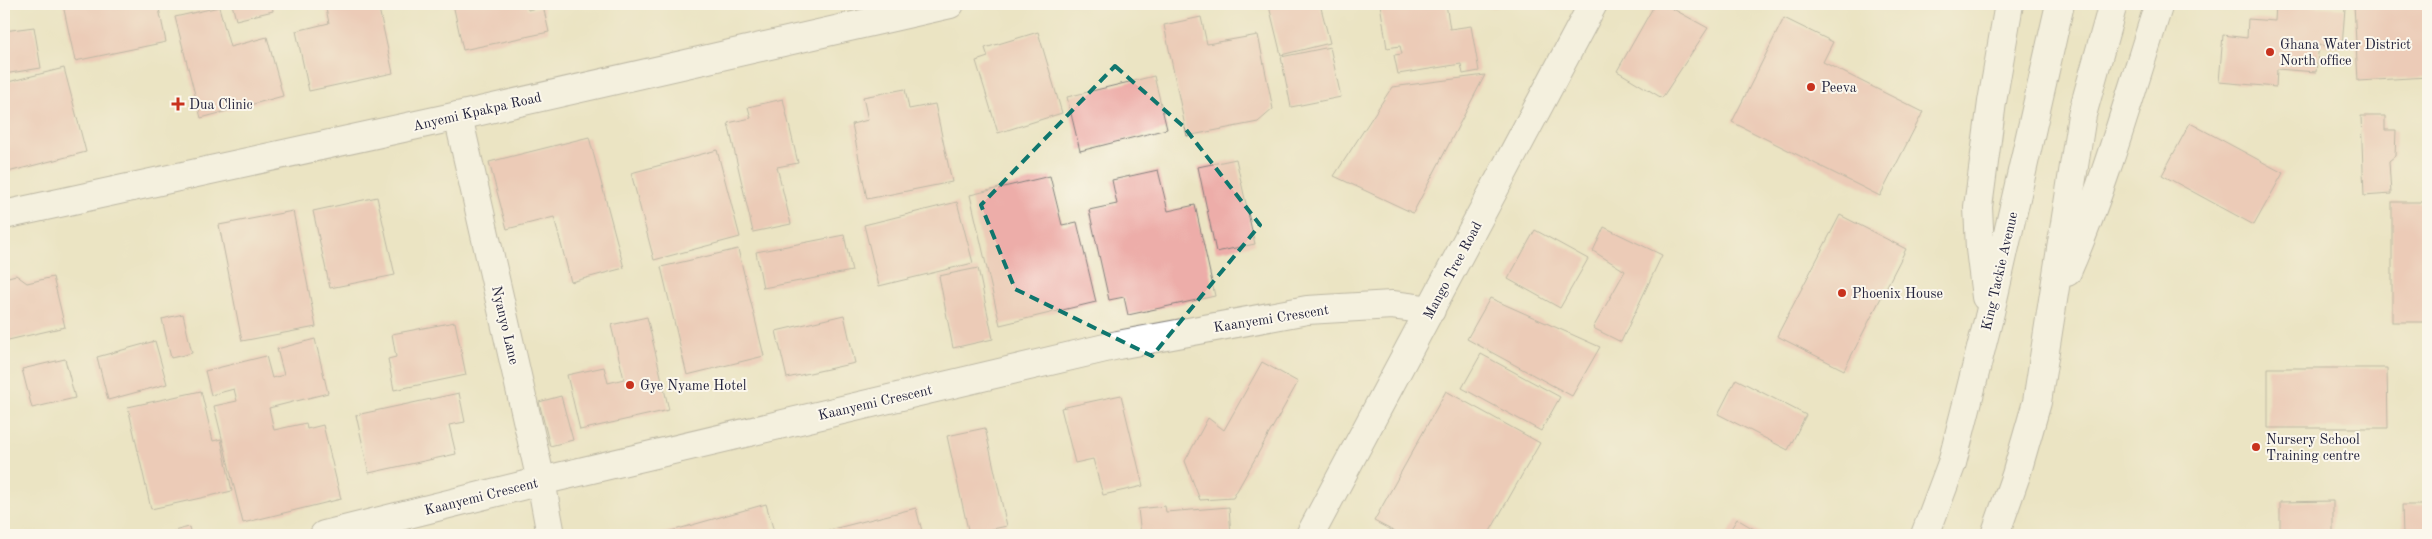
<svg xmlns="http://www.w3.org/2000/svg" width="2432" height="539" viewBox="0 0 2432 539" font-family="'Old Standard TT',serif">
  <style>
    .building { fill: #edada9 }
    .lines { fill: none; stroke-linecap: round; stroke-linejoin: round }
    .minor-casing { stroke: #86837f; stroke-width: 30 }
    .secondary-casing { stroke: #86837f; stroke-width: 30 }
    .minor { stroke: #fff; stroke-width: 28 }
    .secondary { stroke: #fff; stroke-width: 28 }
    .marked { fill: none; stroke: #0f766e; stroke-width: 4; stroke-dasharray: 10 6; stroke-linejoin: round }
    .poi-dot { fill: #c8321e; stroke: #fbf7ec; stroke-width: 2 }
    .labels { text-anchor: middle; stroke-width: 4; stroke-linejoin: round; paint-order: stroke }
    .poi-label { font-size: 14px; fill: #22223b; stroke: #fbf7ec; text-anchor: start }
    .street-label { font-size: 14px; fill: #22223b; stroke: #fbf7ec }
  </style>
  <rect width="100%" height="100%" fill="#fbf7ec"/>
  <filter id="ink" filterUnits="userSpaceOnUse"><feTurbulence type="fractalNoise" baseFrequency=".02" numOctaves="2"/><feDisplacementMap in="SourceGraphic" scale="10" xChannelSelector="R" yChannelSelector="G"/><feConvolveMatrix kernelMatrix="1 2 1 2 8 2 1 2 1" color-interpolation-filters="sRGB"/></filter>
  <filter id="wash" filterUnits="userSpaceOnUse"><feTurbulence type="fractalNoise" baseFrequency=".0096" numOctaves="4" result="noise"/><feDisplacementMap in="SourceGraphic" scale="20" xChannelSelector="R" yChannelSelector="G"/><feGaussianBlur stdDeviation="1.12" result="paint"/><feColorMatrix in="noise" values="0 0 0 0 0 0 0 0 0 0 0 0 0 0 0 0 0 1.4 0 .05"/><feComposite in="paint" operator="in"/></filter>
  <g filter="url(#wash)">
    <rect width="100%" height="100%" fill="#ebe4c3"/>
    <g id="blocks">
      <!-- building -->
      <g class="building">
        <polygon points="69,4 158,4 166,42 75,61 63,5"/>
        <polygon points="232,4 272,4 273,11 236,20"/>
        <polygon points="325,4 378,4 393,73 309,91 296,31 329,23"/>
        <polygon points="453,4 527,4 528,10 543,6 549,32 463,50"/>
        <polygon points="1279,4 1320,4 1330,43 1281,55 1269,6"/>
        <polygon points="1380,4 1446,4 1450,29 1471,26 1479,71 1463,74 1461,64 1398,74 1394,55 1402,54 1400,46 1387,48"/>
        <polygon points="1489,4 1506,4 1507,5 1490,8"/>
        <polygon points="1655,4 1664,4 1708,28 1662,98 1617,71"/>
        <polygon points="2276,4 2345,8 2342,47 2319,45 2316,72 2277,69 2276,87 2219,82 2223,35 2247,38 2248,19 2275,21"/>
        <polygon points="2354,4 2428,4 2428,77 2358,81"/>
        <polygon points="219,7 230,47 267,37 283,96 201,118 175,17"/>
        <polygon points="1201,17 1207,44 1258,35 1273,109 1258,122 1187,136 1164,25"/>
        <polygon points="1784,18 1833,42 1823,62 1923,112 1880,196 1732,122"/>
        <polygon points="34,27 41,68 4,74 4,31"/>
        <polygon points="1038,32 1062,113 998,133 976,61 988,57 985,48"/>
        <polygon points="1330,47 1341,97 1291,107 1281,57"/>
        <polygon points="64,68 86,152 4,173 4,83"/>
        <polygon points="1485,75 1413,213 1334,176 1392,87"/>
        <polygon points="1154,76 1167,129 1080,151 1067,97"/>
        <polygon points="905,89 909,109 935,104 952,182 867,199 852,124 868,120 863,97"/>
        <polygon points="783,99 798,163 777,167 791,224 753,232 728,123 751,118 748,107"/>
        <polygon points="2361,116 2385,116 2385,130 2396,130 2395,156 2389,161 2391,194 2364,196"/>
        <polygon points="2190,123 2283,173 2254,225 2162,175"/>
        <polygon points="589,137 624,268 571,282 554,217 507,229 489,162"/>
        <polygon points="717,150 740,237 654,260 631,173"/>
        <polygon points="1236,159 1255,244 1216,252 1198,167"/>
        <polygon points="1158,170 1168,211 1195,205 1215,296 1128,315 1124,297 1109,300 1089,210 1117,204 1112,180"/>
        <polygon points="1050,176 1062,225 1077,222 1096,302 1000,325 970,195"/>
        <polygon points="377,197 395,275 330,288 313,211"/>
        <polygon points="957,202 973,263 879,286 864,225"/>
        <rect x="2392" y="202" width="36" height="120"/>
        <polygon points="293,211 316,327 242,341 219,225"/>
        <polygon points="1840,215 1906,249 1844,370 1777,336"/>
        <polygon points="1604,227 1662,255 1621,342 1593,328 1625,271 1593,251"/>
        <polygon points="1535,230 1588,259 1560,308 1508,279"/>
        <polygon points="844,235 852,271 763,288 756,252"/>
        <polygon points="738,249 764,356 687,375 661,267"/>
        <polygon points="978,268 993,339 953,348 939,276"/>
        <polygon points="16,275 27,283 53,277 65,327 4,341 4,278"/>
        <polygon points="1490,298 1600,347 1572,396 1467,339"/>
        <polygon points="183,314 192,353 171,358 162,319"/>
        <polygon points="844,315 855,363 787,378 776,331"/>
        <polygon points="647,317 669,410 580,430 567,375 604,367 608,383 624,379 611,325"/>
        <polygon points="455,322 466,375 394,390 388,359 396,357 392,334"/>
        <polygon points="315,339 328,393 269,408 274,430 306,423 307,429 323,425 341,499 243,523 214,406 237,401 234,389 211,395 205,371 266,356 272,378 284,375 277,349"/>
        <polygon points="155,341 167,384 108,400 97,357"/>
        <polygon points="1481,354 1560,397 1541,431 1462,388"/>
        <polygon points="65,359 75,398 32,408 22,369"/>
        <polygon points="1262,362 1298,382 1233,498 1200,500 1185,461 1208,418 1224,430"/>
        <polygon points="2268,368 2387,368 2388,428 2268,428"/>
        <polygon points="1736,379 1806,415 1788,450 1718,414"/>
        <polygon points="201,391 213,441 221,439 232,491 151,509 128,407"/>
        <polygon points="1446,391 1540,443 1488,535 1401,535 1374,521"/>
        <polygon points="459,393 465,422 449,425 456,454 369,473 356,415"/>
        <polygon points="1121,395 1143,486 1103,495 1093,459 1075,463 1061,408"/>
        <polygon points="561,396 573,440 550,446 539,402"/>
        <polygon points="985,428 1007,526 969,534 947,436"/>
        <polygon points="2333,501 2333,535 2280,535 2280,502"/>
        <polygon points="766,504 775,535 657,535"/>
        <polygon points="2402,505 2428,505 2428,535 2403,535"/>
        <polygon points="1165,506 1166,512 1229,507 1231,535 1141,535 1138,509"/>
        <polygon points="916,508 923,535 830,535 829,530"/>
        <polygon points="1737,519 1764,535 1727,535"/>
        <polygon points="189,527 191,535 159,535"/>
      </g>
    </g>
  </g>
  <g filter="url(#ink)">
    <use href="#blocks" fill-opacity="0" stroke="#86837f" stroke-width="1"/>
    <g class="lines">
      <defs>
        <g id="minor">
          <polyline points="458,116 541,481 551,535"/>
          <polyline points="4,215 458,116 950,4"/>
          <polyline points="324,535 541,481 1118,345 1307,310 1392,305 1431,310"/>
          <polyline points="1310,535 1593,4"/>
        </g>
        <g id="secondary">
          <path d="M2067 272C2105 185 2130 94 2159 4"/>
          <polyline points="1986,297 1980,249 1978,207 1992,102 2009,4"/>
          <polyline points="1925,535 1952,463 1989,317 2060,4"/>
          <polyline points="1995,535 2016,475 2037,402 2082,115 2113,4"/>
        </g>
      </defs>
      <!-- minor casing -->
      <use href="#minor" class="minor-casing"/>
      <!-- secondary casing -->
      <use href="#secondary" class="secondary-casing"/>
      <!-- minor -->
      <use href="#minor" class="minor"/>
      <!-- secondary -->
      <use href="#secondary" class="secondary"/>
    </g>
  </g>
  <!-- marked area -->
  <path d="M0 0H2432V539H0ZM1115 66 1184 127 1260 225 1152 356 1015 289 981 205Z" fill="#ebe4c3" fill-opacity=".55" fill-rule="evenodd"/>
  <path class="marked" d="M1115 66 1184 127 1260 225 1152 356 1015 289 981 205Z"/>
  <!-- markers -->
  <g class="poi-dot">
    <circle cx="2270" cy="52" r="5"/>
    <circle cx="1811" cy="87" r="5"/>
    <path d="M175.5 96.5h5v5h5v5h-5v5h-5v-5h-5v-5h5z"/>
    <circle cx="1842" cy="293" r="5"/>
    <circle cx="630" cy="385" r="5"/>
    <circle cx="2256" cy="447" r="5"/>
  </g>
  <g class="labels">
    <!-- poi labels -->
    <g class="poi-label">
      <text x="2280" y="49">Ghana Water District<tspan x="2280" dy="16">North office</tspan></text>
      <text x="1821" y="92">Peeva</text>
      <text x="189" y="109">Dua Clinic</text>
      <text x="1852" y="298">Phoenix House</text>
      <text x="640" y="390">Gye Nyame Hotel</text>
      <text x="2266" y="444">Nursery School<tspan x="2266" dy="16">Training centre</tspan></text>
    </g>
    <!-- street labels -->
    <g class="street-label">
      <text transform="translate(477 111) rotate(-13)" y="5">Anyemi Kpakpa Road</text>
      <text transform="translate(1452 270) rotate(-62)" y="5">Mango Tree Road</text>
      <text transform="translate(1999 271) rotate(-77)" y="5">King Tackie Avenue</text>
      <text transform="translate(1271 318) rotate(-9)" y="5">Kaanyemi Crescent</text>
      <text transform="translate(506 325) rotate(77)" y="5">Nyanyo Lane</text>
      <text transform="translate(875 402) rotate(-13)" y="5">Kaanyemi Crescent</text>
      <text transform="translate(481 496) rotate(-14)" y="5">Kaanyemi Crescent</text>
    </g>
  </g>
  <!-- margin -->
  <rect width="2432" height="539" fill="none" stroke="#fbf7ec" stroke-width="20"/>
</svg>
